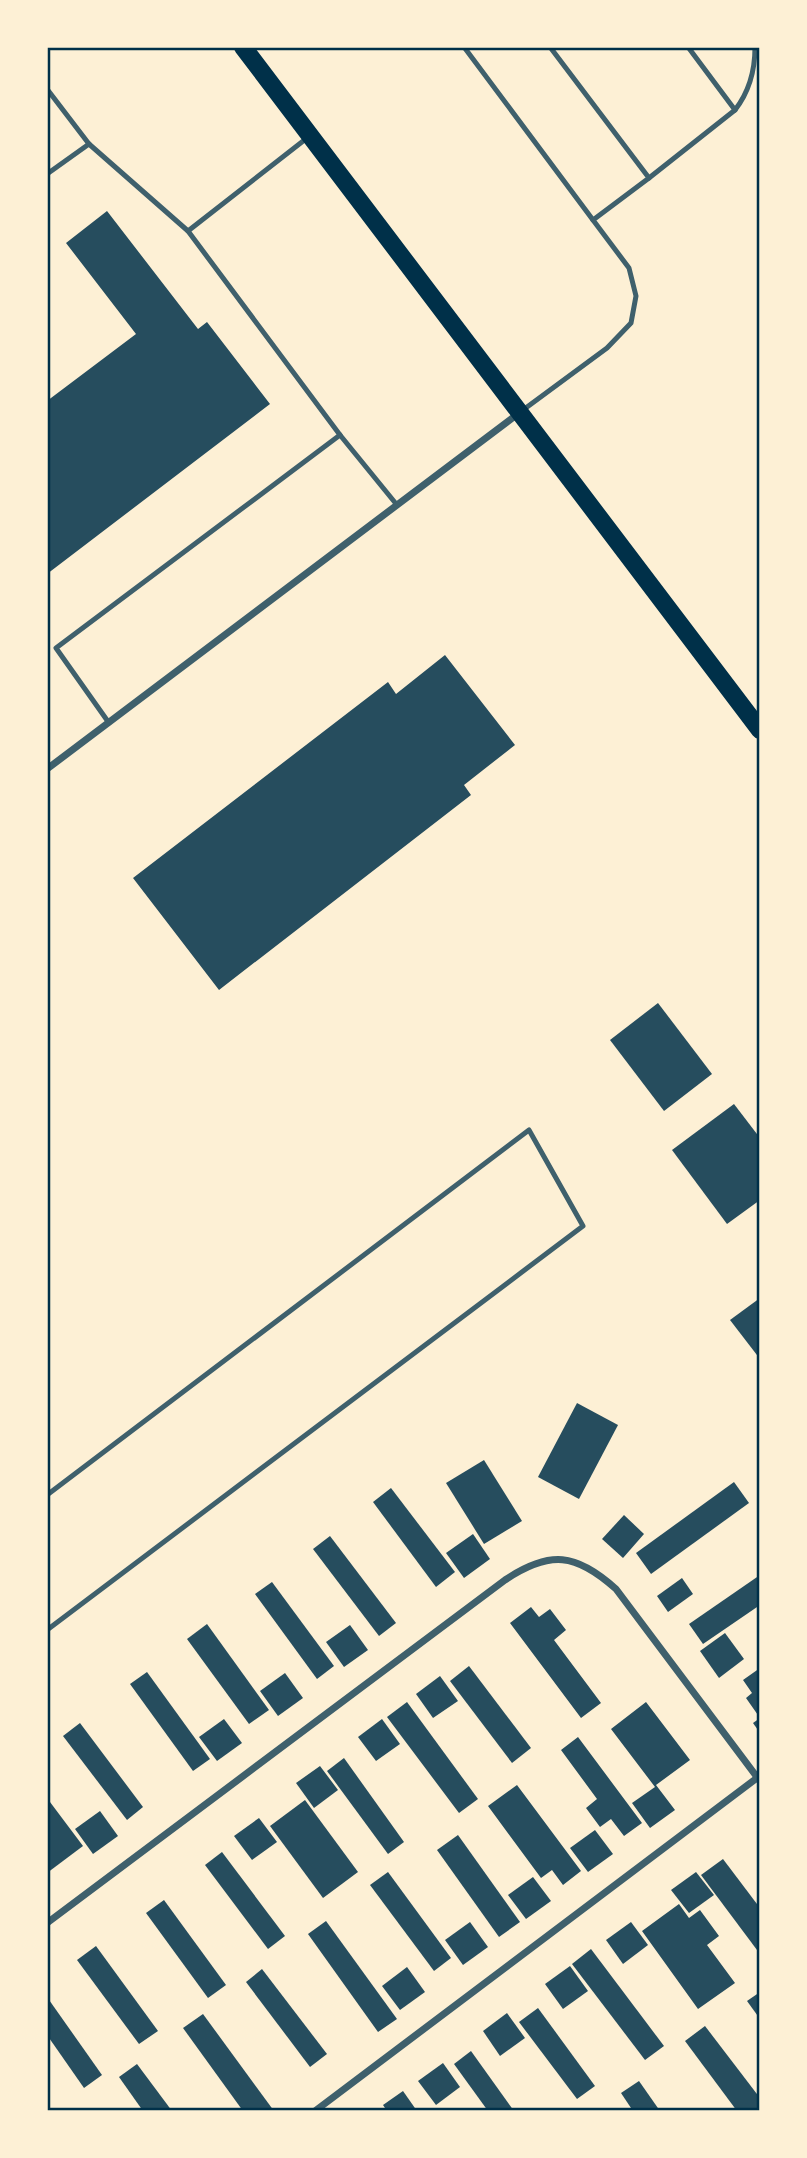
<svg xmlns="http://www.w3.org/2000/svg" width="807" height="2158" viewBox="0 0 807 2158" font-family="Bitter,serif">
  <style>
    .building { fill: #264d5e }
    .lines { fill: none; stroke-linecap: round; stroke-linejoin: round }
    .service { stroke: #3f606c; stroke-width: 5 }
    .minor { stroke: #3f606c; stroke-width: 7 }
    .primary { stroke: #003049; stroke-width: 18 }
    .neatline { fill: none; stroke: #003049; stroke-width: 2.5 }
  </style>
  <rect width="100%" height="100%" fill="#fdf0d5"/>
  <!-- building -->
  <g class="building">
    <polygon points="107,211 198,329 207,322 270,404 47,574 47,401 136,334 66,243"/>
    <polygon points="445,655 515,745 464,785 471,795 219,990 133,878 388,682 396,694"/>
    <polygon points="658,1003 712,1074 664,1111 610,1040"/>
    <polygon points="734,1104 760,1138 760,1200 727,1224 672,1150"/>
    <polygon points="760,1298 760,1359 730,1320"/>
    <polygon points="577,1403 618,1425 579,1499 538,1477"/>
    <polygon points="484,1460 522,1521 484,1544 446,1483"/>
    <polygon points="734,1482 749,1503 651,1574 636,1553"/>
    <polygon points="391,1488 455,1572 436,1587 373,1502"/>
    <polygon points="624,1515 644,1534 623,1558 602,1539"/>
    <polygon points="473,1534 490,1559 464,1578 446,1553"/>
    <polygon points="330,1536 396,1623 379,1636 313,1549"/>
    <polygon points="760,1575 760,1605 703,1644 689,1624"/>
    <polygon points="682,1578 693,1594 668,1612 657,1596"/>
    <polygon points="272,1582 334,1666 317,1679 255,1594"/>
    <polygon points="531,1607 539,1617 550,1609 566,1630 554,1640 601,1703 581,1718 510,1623"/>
    <polygon points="207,1624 269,1710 249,1724 187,1639"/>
    <polygon points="350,1625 368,1650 344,1667 326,1642"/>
    <polygon points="725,1633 744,1659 719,1678 700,1651"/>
    <polygon points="469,1666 531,1748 512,1763 450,1681"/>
    <polygon points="760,1668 760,1718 746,1698 752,1693 743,1680"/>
    <polygon points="147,1672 210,1759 193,1771 130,1684"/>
    <polygon points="285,1673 303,1698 278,1716 260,1691"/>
    <polygon points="440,1676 458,1701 433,1718 416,1694"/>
    <polygon points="407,1702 478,1799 459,1813 387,1717"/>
    <polygon points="646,1702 690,1760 656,1785 675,1810 650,1828 632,1803 655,1787 611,1729"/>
    <polygon points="760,1718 760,1733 753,1723"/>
    <polygon points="224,1719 242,1743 217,1761 199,1737"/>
    <polygon points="382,1719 400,1744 376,1761 358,1737"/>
    <polygon points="80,1723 143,1807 127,1820 63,1736"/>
    <polygon points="578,1737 642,1823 624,1836 611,1819 600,1827 586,1808 597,1799 561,1750"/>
    <polygon points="344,1758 404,1842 388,1854 327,1771"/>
    <polygon points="320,1766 338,1790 314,1808 296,1783"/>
    <polygon points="517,1785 581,1871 563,1885 552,1870 541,1878 488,1806"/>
    <polygon points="47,1798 83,1846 47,1873"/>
    <polygon points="305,1800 358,1872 323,1898 270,1826"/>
    <polygon points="100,1811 118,1836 93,1854 75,1829"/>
    <polygon points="259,1818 277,1842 252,1860 234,1836"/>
    <polygon points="595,1830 613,1854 588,1872 570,1848"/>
    <polygon points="458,1835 520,1922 499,1937 437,1850"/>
    <polygon points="222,1852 285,1936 268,1949 205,1865"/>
    <polygon points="723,1859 760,1908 760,1954 701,1875"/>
    <polygon points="388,1872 451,1958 434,1971 370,1885"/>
    <polygon points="696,1872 714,1895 689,1913 671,1890"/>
    <polygon points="533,1877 551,1901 526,1919 508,1895"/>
    <polygon points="164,1900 226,1985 208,1998 146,1913"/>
    <polygon points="679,1904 689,1918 700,1910 719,1936 707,1945 735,1983 698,2009 642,1931"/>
    <polygon points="326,1921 397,2019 378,2032 308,1934"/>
    <polygon points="470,1922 488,1947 463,1965 445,1940"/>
    <polygon points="631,1922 648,1945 623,1964 606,1940"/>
    <polygon points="96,1946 158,2031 139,2044 77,1960"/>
    <polygon points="591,1949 664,2046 645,2060 572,1964"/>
    <polygon points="570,1966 588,1991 563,2009 545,1984"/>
    <polygon points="407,1967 425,1992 400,2010 382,1986"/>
    <polygon points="262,1969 327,2054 310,2067 246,1982"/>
    <polygon points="760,1992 760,2019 747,2001"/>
    <polygon points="47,1997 102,2075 84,2088 47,2035"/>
    <polygon points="538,2008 595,2086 577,2099 519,2022"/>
    <polygon points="507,2013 525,2038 500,2056 483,2031"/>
    <polygon points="203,2014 274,2111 243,2111 183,2028"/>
    <polygon points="705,2026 760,2098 760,2111 737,2111 685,2041"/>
    <polygon points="471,2051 514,2111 488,2111 454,2064"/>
    <polygon points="443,2063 460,2087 436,2105 418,2081"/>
    <polygon points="137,2064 172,2111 143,2111 119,2077"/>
    <polygon points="639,2081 660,2111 633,2111 621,2093"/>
    <polygon points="403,2091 417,2111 387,2111 383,2105"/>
  </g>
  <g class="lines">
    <!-- service -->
    <g class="service">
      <polyline points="464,47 593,220"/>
      <polyline points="688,47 735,110"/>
      <polyline points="47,89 89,144 188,231 340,435 397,505"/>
      <polyline points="47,174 89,144"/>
      <path d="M649 178 735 110C749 92 755 70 755 47"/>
      <polyline points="188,231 307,138"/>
      <polyline points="523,410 607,348 631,323 636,296 629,268 593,220 649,178 550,47"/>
      <polyline points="109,723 56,648 340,435"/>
      <polyline points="47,1495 529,1130 583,1226 47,1630"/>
    </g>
    <!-- minor -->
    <g class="minor">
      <polyline points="47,769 519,413"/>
      <path d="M47 1923 505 1580C550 1550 576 1553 616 1589L760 1781"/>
      <polyline points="315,2111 757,1778"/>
    </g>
    <!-- primary -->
    <polyline class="primary" points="243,47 760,730"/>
  </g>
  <!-- border -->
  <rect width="807" height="2158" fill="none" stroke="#fdf0d5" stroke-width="98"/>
  <rect x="49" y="49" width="709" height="2060" class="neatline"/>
</svg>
